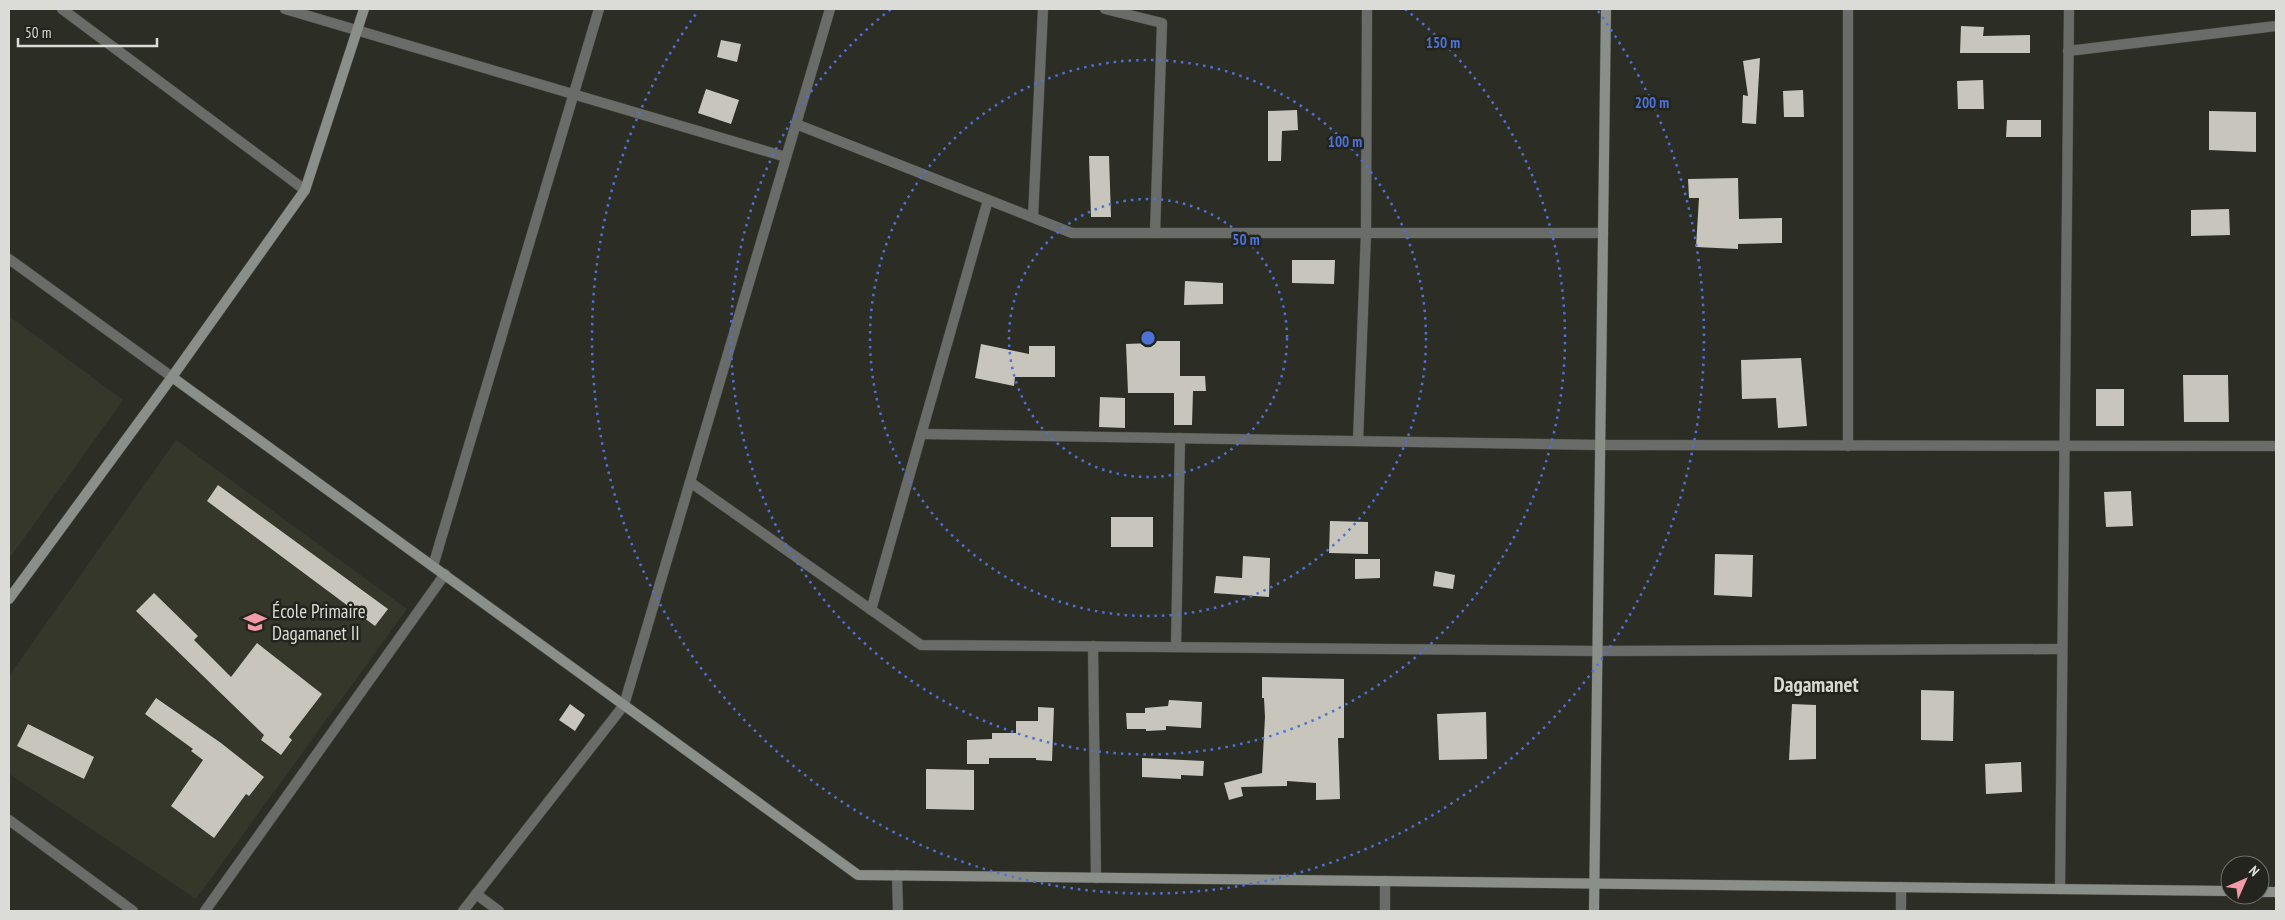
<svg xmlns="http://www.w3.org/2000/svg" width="2285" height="920" viewBox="0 0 2285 920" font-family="'PT Sans Narrow',sans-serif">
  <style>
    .built { fill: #34372a }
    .building { fill: #c8c6bc }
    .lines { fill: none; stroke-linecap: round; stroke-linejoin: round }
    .street-casing { stroke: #484a42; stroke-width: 11 }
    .secondary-casing { stroke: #484a42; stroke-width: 11 }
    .street { stroke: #696c69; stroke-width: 10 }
    .secondary { stroke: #8b8f8a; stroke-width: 10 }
    .ring { fill: none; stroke: #4c72d8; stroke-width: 2.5; stroke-dasharray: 2.5 5 }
    .labels { text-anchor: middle; stroke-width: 5; stroke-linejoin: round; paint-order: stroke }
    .poi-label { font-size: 19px; fill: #dbdcd7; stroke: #22241d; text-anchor: start }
    .quarter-label { font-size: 21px; font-weight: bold; fill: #d7d9cf; stroke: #22241d }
    .centre { fill: #4c72d8; stroke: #22241d; stroke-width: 2.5 }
    .ring-label { font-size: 15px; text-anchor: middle; font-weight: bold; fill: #4c72d8; stroke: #22241d; stroke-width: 5; stroke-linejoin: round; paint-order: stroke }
  </style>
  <rect width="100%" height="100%" fill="#2c2e26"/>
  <!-- built -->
  <g class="built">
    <polygon points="9,316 123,400 9,559"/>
    <polygon points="176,440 407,609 196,899 9,774 9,676"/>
  </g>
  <!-- building -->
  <g class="building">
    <polygon points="1961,26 1984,27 1983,36 2030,35 2030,53 1960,53"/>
    <polygon points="721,40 741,44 737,62 717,57"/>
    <polygon points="1760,58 1756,124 1742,123 1743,95 1748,96 1743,61"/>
    <polygon points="1983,80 1984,109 1958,109 1957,81"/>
    <polygon points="706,89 739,100 731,124 698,113"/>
    <polygon points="1803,90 1804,117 1784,117 1783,91"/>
    <polygon points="1297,110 1298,130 1282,131 1281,161 1268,161 1268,111"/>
    <polygon points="2209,111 2256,112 2256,152 2209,150"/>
    <polygon points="2007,120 2041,120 2041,137 2006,137"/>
    <polygon points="1089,156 1109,156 1111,217 1091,217"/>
    <polygon points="1738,178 1739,219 1782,218 1782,243 1738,244 1738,249 1696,247 1699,198 1689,198 1688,179"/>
    <polygon points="2229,209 2230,235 2191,236 2191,210"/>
    <polygon points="1292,260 1335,260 1334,284 1292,283"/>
    <polygon points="1185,281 1223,283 1223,304 1184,305"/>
    <polygon points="1151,341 1180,341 1180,376 1205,376 1206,391 1193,391 1192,425 1174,425 1174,393 1128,393 1126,344 1151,343"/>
    <polygon points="981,344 1029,354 1029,346 1055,346 1055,377 1015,377 1014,386 975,378"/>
    <polygon points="1801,358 1807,426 1778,428 1776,398 1742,399 1741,360"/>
    <polygon points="2183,375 2228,375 2229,422 2184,422"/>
    <rect x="2096" y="389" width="28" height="37"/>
    <polygon points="1100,397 1125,398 1125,428 1099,427"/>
    <polygon points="218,485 388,609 375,626 207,501"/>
    <polygon points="2131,491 2133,526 2106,527 2104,492"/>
    <rect x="1111" y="517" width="42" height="30"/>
    <polygon points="1330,521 1368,522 1368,554 1329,553"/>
    <polygon points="1715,554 1753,555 1752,597 1714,595"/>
    <polygon points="1243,556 1270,558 1269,597 1214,593 1216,576 1242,578"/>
    <polygon points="1355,559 1380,559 1380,578 1355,579"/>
    <polygon points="1435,571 1455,575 1453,589 1433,586"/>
    <polygon points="154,593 198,636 194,640 231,677 257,643 322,694 289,737 292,740 281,755 261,740 264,735 136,611"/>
    <polygon points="1262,677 1344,679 1344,738 1338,738 1340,799 1316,800 1316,783 1287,781 1287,786 1241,787 1243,796 1229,800 1224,783 1262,773 1265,717 1264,698 1262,698"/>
    <polygon points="1921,690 1954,691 1953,741 1921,740"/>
    <polygon points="156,698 221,743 264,777 249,796 246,794 214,838 171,806 203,760 191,751 193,749 145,714"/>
    <polygon points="1169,700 1202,702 1201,728 1166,726 1166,730 1146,731 1146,729 1127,729 1126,713 1145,713 1145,708 1168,706"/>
    <polygon points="570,704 585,715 575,731 559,720"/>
    <polygon points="1792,704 1816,705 1816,759 1789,760"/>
    <polygon points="1038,707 1054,708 1052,761 1036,760 1036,758 989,758 989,764 967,764 967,740 992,739 992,733 1016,733 1016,721 1038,721"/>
    <polygon points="1486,712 1487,759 1439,760 1437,714"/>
    <polygon points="28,724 94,757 84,779 17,746"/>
    <polygon points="1142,758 1204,761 1203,776 1181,775 1181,779 1142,777"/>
    <polygon points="2021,762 2022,792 1986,794 1985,764"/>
    <polygon points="926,769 974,770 974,810 926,809"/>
  </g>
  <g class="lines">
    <defs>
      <g id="street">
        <polyline points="62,9 305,190"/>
        <polyline points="285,9 786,157"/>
        <polyline points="1105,9 1162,23 1155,233"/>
        <polyline points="2068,51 2276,26"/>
        <polyline points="796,124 1072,233 1603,233"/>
        <polyline points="1033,217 1043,9"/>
        <polyline points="9,259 172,377"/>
        <polyline points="921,434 1600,445 2276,446"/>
        <polyline points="1358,441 1366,233 1367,9"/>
        <polyline points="1848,446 1848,9"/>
        <polyline points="690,482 921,645 1597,651 2062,649"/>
        <polyline points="433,566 599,9"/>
        <polyline points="871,610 988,200"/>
        <polyline points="1093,646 1096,878"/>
        <polyline points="1176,647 1180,438"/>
        <polyline points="9,820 133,911"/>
        <polyline points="897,875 898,911"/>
        <polyline points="1901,887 1901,911"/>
        <polyline points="2060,889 2069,9"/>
        <polyline points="476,894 499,911"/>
        <polyline points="205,911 445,574"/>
        <polyline points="463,911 624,705 830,9"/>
        <polyline points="1385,911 1385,881"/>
      </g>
      <g id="secondary">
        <polyline points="172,377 858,875 2230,891"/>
        <polyline points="9,599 172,377 305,190 364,9"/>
        <polyline points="2260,892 2276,892"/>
        <polyline points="1594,911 1606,9"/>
      </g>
    </defs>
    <!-- street casing -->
    <use href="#street" class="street-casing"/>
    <!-- secondary casing -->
    <use href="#secondary" class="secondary-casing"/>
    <!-- street -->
    <use href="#street" class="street"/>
    <!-- secondary -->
    <use href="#secondary" class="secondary"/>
  </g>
  <!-- distance rings -->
  <g class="ring">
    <circle cx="1148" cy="338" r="139"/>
    <circle cx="1148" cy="338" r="278"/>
    <path d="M1405 9A417 417 0 1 1 891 9"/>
    <path d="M1598 11A556 556 0 1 1 698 11"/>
  </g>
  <!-- icons -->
  <defs>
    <symbol id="school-bare" viewBox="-9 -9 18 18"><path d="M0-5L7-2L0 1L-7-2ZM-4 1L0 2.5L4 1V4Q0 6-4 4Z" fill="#f39aa8" stroke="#22241d" stroke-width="2.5" paint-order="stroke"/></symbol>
  </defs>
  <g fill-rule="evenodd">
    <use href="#school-bare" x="239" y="606" width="32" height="32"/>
  </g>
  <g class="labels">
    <!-- poi labels -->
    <g class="poi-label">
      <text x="272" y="618">École Primaire<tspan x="272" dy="22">Dagamanet II</tspan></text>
    </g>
    <!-- quarter labels -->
    <g class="quarter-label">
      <text x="1816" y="692">Dagamanet</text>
    </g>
  </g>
  <circle cx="1148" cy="338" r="8" class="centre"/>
  <g class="ring-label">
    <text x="1443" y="48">150 m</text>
    <text x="1652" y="108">200 m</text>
    <text x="1345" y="147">100 m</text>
    <text x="1246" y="245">50 m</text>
  </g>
  <!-- border -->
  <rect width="2285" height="920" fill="none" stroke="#dbdcd7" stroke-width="20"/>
  <!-- north arrow -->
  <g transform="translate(2245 880) rotate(45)"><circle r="24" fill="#22241d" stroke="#6c6e67"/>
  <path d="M0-4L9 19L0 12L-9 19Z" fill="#f39aa8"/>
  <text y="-8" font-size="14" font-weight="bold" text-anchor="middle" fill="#dbdcd7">N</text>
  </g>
  <!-- scale -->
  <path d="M18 38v8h139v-8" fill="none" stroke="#dbdcd7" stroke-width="2.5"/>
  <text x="25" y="38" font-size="15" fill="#dbdcd7" stroke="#22241d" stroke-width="4" paint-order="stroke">50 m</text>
</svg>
